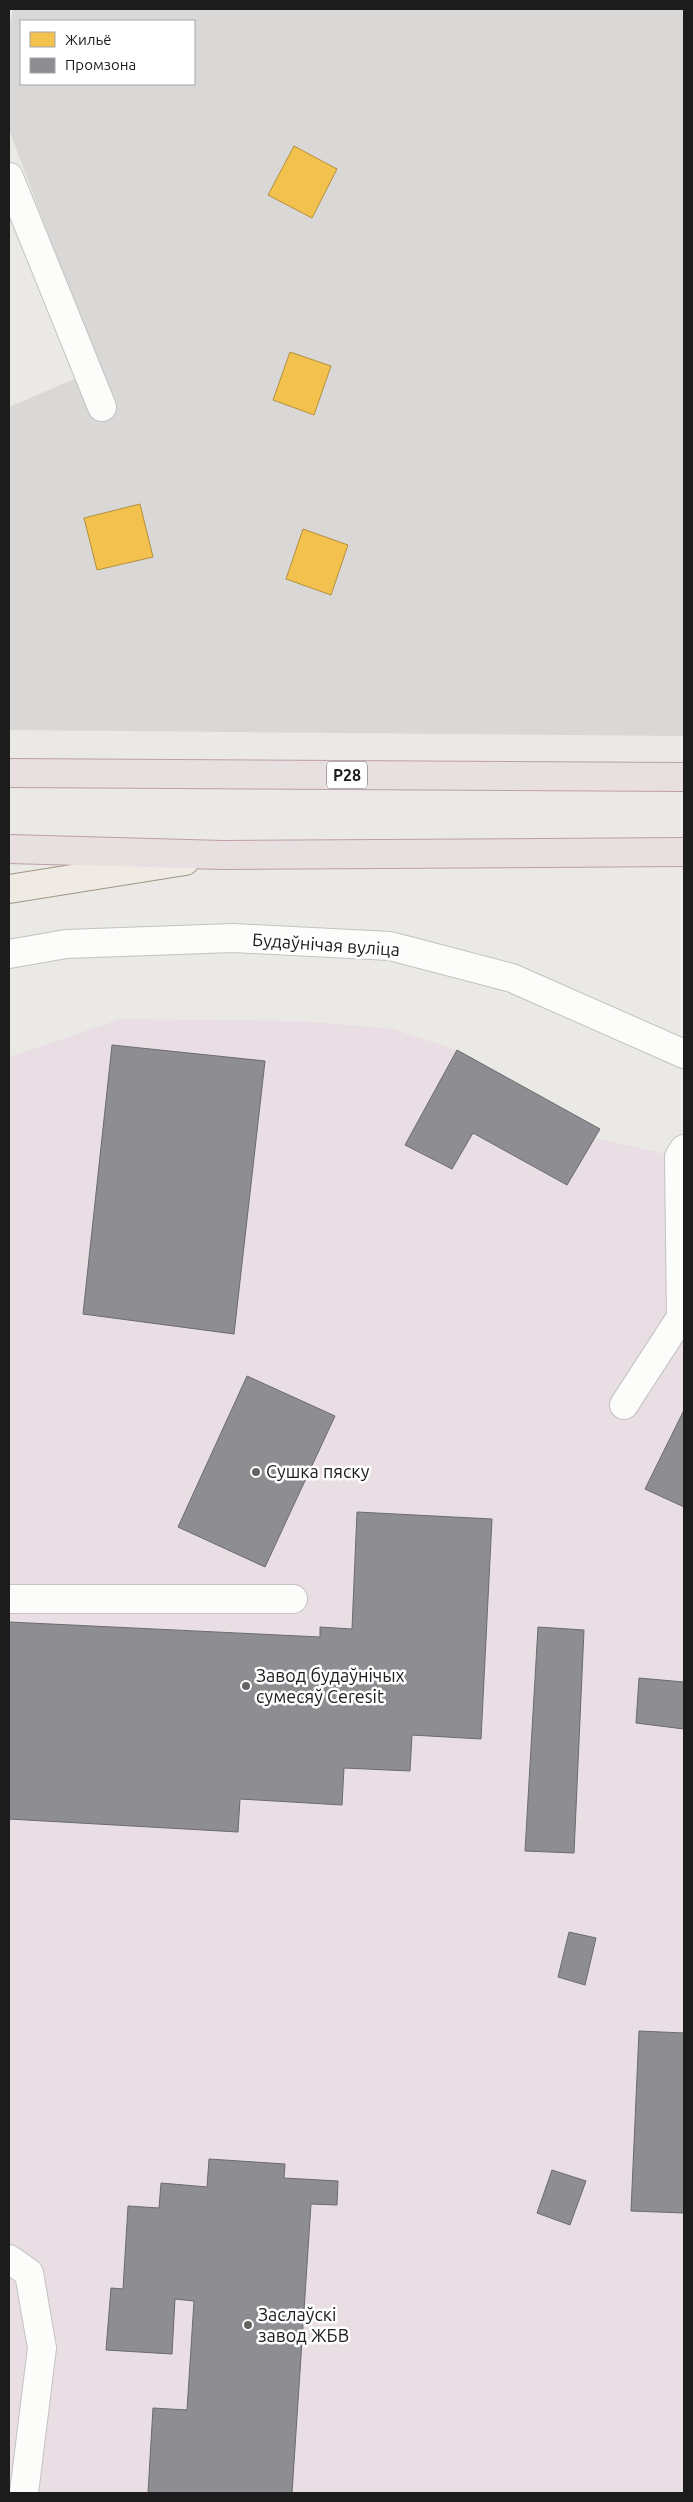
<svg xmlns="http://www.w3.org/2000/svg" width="693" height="2502" viewBox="0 0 693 2502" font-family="Ubuntu,sans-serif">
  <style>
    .residential { fill: #dad8d6; fill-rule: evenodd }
    .industrial { fill: #e8dee3 }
    .homes { fill: #f2c14e; stroke: #b2903f }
    .industry { fill: #8d8d92; stroke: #6b6b6f }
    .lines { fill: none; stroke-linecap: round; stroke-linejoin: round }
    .minor-casing { stroke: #c3c2c1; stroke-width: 30 }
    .major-casing { stroke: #9f9684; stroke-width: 30 }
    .highway-casing { stroke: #bd9fa7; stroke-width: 30 }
    .minor { stroke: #fcfcfb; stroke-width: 28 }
    .major { stroke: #efebe4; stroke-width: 28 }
    .highway { stroke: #e8dfe0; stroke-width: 28 }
    .poi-dot { fill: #646462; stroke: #fff; stroke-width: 2 }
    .labels { text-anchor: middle; stroke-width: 5; stroke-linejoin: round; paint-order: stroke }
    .shield { fill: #fff; stroke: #606060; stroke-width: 1 }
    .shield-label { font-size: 16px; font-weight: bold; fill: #1c1c1c }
    .street-label { font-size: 18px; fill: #1c1c1c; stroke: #fff }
    .poi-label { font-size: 18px; fill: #1c1c1c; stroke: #fff; text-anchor: start }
  </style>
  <rect width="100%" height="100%" fill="#ebe9e5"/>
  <!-- residential -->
  <path class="residential" d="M13 9H684V736L9 730V407L98 369 9 129V29ZM21 21H194V84H21Z"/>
  <!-- industrial -->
  <polygon class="industrial" points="121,1019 302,1021 393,1029 457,1050 600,1129 595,1138 684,1158 684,2493 9,2493 9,1057"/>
  <!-- homes -->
  <g class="homes">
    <polygon points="294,146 337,169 312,218 268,195"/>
    <polygon points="290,352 331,366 314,415 273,400"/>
    <polygon points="140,504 153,557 97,570 84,518"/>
    <polygon points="303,529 348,545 331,595 286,579"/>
  </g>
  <!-- industry -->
  <g class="industry">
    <polygon points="112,1045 265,1061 234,1334 83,1314"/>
    <polygon points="457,1050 600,1129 567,1185 473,1133 452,1169 405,1145"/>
    <polygon points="247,1376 335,1416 265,1567 178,1527"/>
    <polygon points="684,1410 684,1507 645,1489"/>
    <polygon points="357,1512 492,1519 481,1739 412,1735 410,1771 344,1768 342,1805 240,1799 238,1832 9,1819 9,1622 320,1637 320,1627 352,1629"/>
    <polygon points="538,1627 584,1630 574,1853 525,1851"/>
    <polygon points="639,1678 684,1682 684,1729 636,1723"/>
    <polygon points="569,1932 596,1938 585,1985 558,1977"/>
    <polygon points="639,2031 684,2033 684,2213 631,2211"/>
    <polygon points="209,2159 285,2164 284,2178 338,2181 337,2205 311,2204 292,2493 148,2493 153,2408 187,2410 194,2301 175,2299 172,2354 106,2350 111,2288 123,2289 128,2206 159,2208 161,2183 207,2187"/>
    <polygon points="552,2170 586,2181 570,2225 537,2213"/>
  </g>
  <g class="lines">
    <defs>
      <g id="minor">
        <polyline points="9,177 102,407"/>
        <polyline points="9,954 66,944 233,938 390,946 512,978 684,1054"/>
        <polyline points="624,1405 681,1317 679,1157 684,1149"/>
        <polyline points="9,1599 293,1599"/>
        <polyline points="9,2259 29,2273 42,2348 24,2493"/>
      </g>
      <polyline id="major" points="9,889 185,861"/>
      <g id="highway">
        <polyline points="9,773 684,777"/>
        <polyline points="9,849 223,855 684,852"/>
      </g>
    </defs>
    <!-- minor casing -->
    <use href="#minor" class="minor-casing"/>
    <!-- major casing -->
    <use href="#major" class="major-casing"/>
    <!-- highway casing -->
    <use href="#highway" class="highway-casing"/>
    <!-- minor -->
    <use href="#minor" class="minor"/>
    <!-- major -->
    <use href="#major" class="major"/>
    <!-- highway -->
    <use href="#highway" class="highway"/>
  </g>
  <!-- markers -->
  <g class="poi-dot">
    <circle cx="256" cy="1472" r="5"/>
    <circle cx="246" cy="1686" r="5"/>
    <circle cx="248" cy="2325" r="5"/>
  </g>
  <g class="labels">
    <!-- shield labels -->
    <rect class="shield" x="327" y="761.5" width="40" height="27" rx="4"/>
    <g class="shield-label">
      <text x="347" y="781">Р28</text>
    </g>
    <!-- street labels -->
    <g class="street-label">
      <text transform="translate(326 945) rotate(4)" y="6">Будаўнічая вуліца</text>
    </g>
    <!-- poi labels -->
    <g class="poi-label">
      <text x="266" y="1478">Сушка пяску</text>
      <text x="256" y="1682">Завод будаўнічых<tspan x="256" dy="21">сумесяў Ceresit</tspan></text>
      <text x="258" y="2321">Заслаўскі<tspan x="258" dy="21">завод ЖБВ</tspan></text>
    </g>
  </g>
  <!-- border -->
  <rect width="693" height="2502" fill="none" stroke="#1c1c1c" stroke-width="20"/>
  <!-- legend -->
  <rect x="20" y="20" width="175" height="65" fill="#ffffff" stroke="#a4a4a4"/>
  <rect x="30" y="32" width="25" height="15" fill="#f2c14e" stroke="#a4a4a4"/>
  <text x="65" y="45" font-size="15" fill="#1c1c1c">Жильё</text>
  <rect x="30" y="58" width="25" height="15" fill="#8d8d92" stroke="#a4a4a4"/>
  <text x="65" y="70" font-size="15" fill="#1c1c1c">Промзона</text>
</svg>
